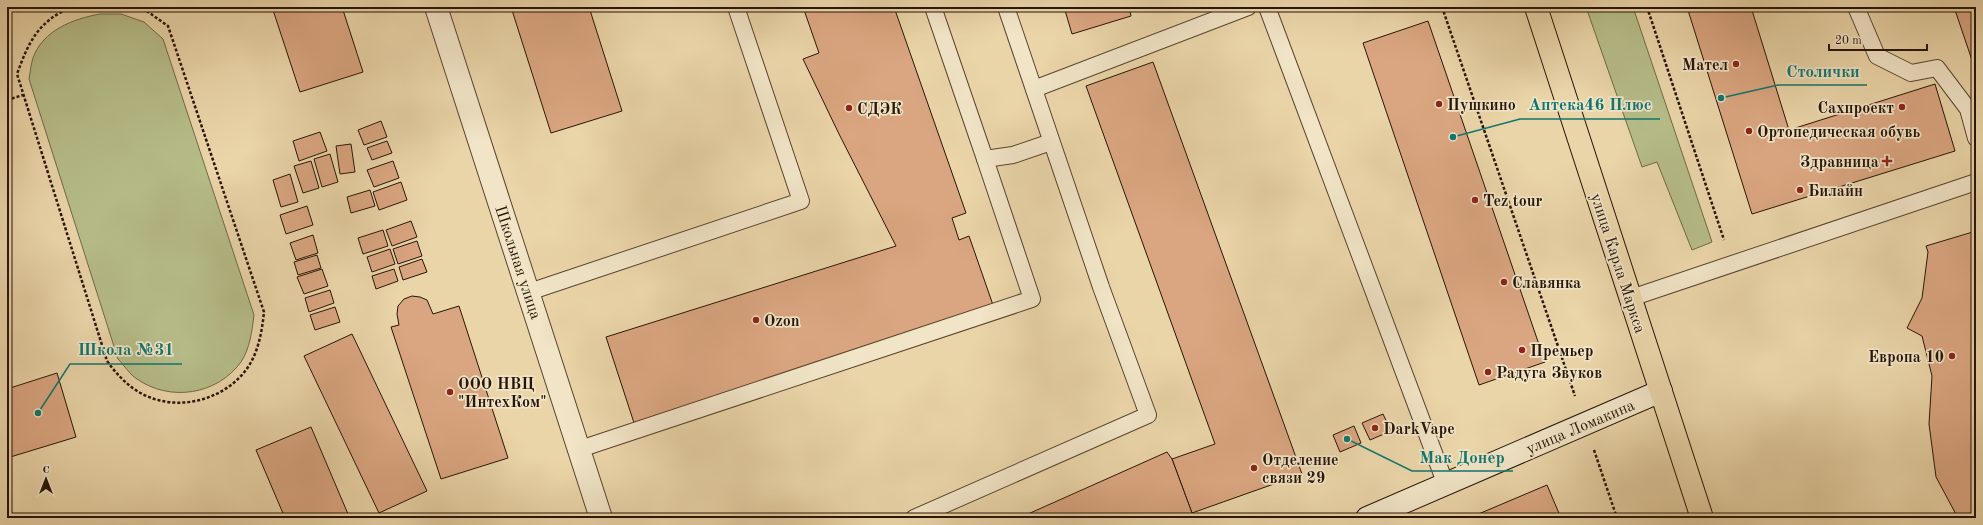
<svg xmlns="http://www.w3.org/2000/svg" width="1983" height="525" viewBox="0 0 1983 525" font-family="'Old Standard TT',serif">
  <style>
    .green { fill: #b6bd89; stroke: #6e6948 }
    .building { fill: #daa681; stroke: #271506 }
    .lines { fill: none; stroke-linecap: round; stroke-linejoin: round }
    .lane-casing { stroke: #58452f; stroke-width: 18 }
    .street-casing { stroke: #58452f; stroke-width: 24 }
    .secondary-casing { stroke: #271506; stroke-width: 24 }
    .primary-casing { stroke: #271506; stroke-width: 24 }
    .path { stroke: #271506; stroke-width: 2.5; stroke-dasharray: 3 2; stroke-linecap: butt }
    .lane { stroke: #f1e4c7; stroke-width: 16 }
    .street { stroke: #f1e4c7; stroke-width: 22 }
    .secondary { stroke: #f1e4c7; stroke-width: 22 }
    .primary { stroke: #ead5a9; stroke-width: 22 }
    .poi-dot { fill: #8f2418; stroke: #f1e4c7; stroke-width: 1.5 }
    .labels { text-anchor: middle; stroke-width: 3.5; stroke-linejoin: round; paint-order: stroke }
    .poi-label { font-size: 16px; font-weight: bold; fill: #271506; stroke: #f1e4c7; text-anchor: start }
    .street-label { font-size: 16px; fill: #271506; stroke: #f1e4c7 }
    .leader { fill: none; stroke: #0f766e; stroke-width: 1.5 }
    .callout-dot { fill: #0f766e; stroke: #f1e4c7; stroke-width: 1.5 }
    .callout-label { font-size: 17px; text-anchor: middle; font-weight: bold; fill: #0f766e; stroke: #f1e4c7; stroke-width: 3.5; stroke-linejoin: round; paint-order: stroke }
  </style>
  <rect width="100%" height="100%" fill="#ead5a9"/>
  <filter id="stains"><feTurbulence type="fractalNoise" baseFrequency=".005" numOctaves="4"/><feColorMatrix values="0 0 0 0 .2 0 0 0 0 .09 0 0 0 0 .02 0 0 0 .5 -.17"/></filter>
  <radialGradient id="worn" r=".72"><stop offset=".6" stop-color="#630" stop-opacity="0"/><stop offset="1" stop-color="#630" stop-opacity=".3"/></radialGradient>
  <!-- green -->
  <g class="green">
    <polygon points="1586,7 1633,7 1712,242 1692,250 1657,162 1642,167"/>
    <path d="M100 14H121L144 22 163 39 254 315C252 331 250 348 241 362 217 395 170 402 137 379 130 375 124 365 118 359L29 79C30 73 31 64 33 58 43 30 73 19 100 14Z"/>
  </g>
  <!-- building -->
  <g class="building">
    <polygon points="272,7 342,7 363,72 300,92"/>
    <polygon points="511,7 589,7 622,111 551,133"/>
    <polygon points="803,7 894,7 966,213 952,218 959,240 969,236 993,305 636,429 606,337 896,246 839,134 803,59 819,53"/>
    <polygon points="1064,7 1129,7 1131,16 1072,34"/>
    <polygon points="1687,7 1751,7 1789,130 1935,84 1955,151 1752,214"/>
    <polygon points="1954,7 1976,7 1976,72"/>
    <polygon points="1428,21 1545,362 1479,385 1363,43"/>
    <polygon points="1153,62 1302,474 1192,513 1172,459 1215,444 1086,86"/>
    <polygon points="381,121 387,137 364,145 358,130"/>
    <polygon points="320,132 327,151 299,161 293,141"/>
    <polygon points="387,141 392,153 372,160 367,148"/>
    <polygon points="351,144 355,172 340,174 336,146"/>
    <polygon points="330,154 338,182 322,187 314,159"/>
    <polygon points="311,161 319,188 303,193 294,166"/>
    <polygon points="393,161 399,178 374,187 367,170"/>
    <polygon points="290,174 298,202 281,207 273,180"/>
    <polygon points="401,182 407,200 379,210 373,192"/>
    <polygon points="370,190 375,206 351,213 347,197"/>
    <polygon points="307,206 313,225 286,234 280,215"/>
    <polygon points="411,221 417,237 392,246 386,230"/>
    <polygon points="383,230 388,246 363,254 358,238"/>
    <polygon points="1976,231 1976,518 1958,518 1936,477 1929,424 1932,376 1922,336 1907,328 1922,298 1928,252 1926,246"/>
    <polygon points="313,235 318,253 296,260 290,243"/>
    <polygon points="417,241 422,256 398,264 393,249"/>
    <polygon points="390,249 395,264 372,272 367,257"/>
    <polygon points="317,255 321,268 298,275 294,262"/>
    <polygon points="422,259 427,272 403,280 399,267"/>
    <polygon points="322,269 328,286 304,294 297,277"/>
    <polygon points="394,269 398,281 376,289 372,276"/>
    <polygon points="330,290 334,303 309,312 305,298"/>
    <polygon points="412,296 420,297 427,300 433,314 459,306 508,458 441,479 391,327 399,325 397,314 398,306 404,299"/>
    <polygon points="335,307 340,322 315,330 310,315"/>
    <polygon points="352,334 427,491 379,513 304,356"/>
    <polygon points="57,373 76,437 7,458 7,389"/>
    <polygon points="1383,414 1391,431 1370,440 1362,423"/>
    <polygon points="1354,426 1361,443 1340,452 1333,435"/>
    <polygon points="311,427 348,514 339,518 285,518 256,450"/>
    <polygon points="1167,452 1172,459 1192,513 1182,518 1019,518"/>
    <polygon points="1547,485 1561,518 1469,518"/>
  </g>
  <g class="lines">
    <defs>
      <g id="lane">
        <polyline points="933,7 985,159"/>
        <polyline points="1267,7 1446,485"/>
        <polyline points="1856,7 1877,56 1911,73 1937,68 1968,109 1976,138"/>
        <polyline points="1034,89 1248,7"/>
        <polyline points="529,292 801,201 736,7"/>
        <polyline points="1631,298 1976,182"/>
        <polyline points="580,449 1032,299 985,159 1013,155 1051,142"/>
        <polyline points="914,518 1148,415 1101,287 1006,7"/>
      </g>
      <polyline id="street" points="436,7 601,518"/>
      <polyline id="secondary" points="1367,518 1661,391"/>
      <polyline id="primary" points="1536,7 1702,518"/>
    </defs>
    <!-- lane casing -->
    <use href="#lane" class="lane-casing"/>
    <!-- street casing -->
    <use href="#street" class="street-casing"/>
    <!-- secondary casing -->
    <use href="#secondary" class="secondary-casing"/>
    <!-- primary casing -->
    <use href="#primary" class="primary-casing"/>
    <!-- path -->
    <g class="path">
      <path d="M71 7C38 22 29 41 17 74L107 361C115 372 123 381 134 389 170 414 221 403 246 370 258 354 262 332 264 312L168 26 144 9 138 7"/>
      <polyline points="1442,7 1575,396"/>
      <polyline points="1647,7 1724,240"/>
      <polyline points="7,100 23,95"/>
      <polyline points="1594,450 1617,518"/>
    </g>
    <!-- lane -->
    <use href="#lane" class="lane"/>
    <!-- street -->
    <use href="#street" class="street"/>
    <!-- secondary -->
    <use href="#secondary" class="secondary"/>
    <!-- primary -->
    <use href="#primary" class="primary"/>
  </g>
  <!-- markers -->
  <g class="poi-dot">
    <circle cx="1736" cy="64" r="4"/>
    <circle cx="1439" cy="104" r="4"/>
    <circle cx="1902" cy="107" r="4"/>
    <circle cx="849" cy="108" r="4"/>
    <circle cx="1749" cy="131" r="4"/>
    <path d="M1885 155h4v4h4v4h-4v4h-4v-4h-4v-4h4z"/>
    <circle cx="1800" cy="190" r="4"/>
    <circle cx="1475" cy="200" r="4"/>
    <circle cx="1504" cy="282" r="4"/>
    <circle cx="756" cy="320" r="4"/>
    <circle cx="1522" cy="350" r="4"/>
    <circle cx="1952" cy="356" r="4"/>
    <circle cx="1488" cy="372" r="4"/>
    <circle cx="450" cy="392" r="4"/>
    <circle cx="1375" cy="428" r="4"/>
    <circle cx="1254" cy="468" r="4"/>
  </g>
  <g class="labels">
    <!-- poi labels -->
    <g class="poi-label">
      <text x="1728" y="70" text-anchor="end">Мател</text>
      <text x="1447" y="110">Пушкино</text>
      <text x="1894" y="113" text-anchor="end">Сахпроект</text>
      <text x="857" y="114">СДЭК</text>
      <text x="1757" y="137">Ортопедическая обувь</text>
      <text x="1879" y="167" text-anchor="end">Здравница</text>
      <text x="1808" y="196">Билайн</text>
      <text x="1483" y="206">Tez tour</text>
      <text x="1512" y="288">Славянка</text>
      <text x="764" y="326">Ozon</text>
      <text x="1530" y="356">Премьер</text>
      <text x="1944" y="362" text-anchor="end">Европа 10</text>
      <text x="1496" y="378">Радуга Звуков</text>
      <text x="458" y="389">ООО НВЦ<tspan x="458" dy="18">"ИнтехКом"</tspan></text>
      <text x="1383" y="434">DarkVape</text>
      <text x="1262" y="465">Отделение<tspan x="1262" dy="18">связи 29</tspan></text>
    </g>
    <!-- street labels -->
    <g class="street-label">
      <text transform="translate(519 262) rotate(72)" y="6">Школьная улица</text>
      <text transform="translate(1619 263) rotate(72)" y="6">улица Карла Маркса</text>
      <text transform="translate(1580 426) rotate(-23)" y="6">улица Ломакина</text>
    </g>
  </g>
  <!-- callouts -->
  <path class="leader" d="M1721 98L1778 85H1867M1453 137L1520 119H1660M38 413L70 364H182M1347 439L1412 471H1513"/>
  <g class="callout-dot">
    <circle cx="1721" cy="98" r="4"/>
    <circle cx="1453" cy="137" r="4"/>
    <circle cx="38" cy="413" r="4"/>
    <circle cx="1347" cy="439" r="4"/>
  </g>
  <g class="callout-label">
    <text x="1823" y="77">Столички</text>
    <text x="1590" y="110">Аптека46 Плюс</text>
    <text x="126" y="355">Школа №31</text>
    <text x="1462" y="463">Мак Донер</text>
  </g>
  <!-- margin -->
  <rect width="1983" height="525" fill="none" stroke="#ead5a9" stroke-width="24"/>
  <rect x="8" y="8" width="1967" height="509" fill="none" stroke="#271506" stroke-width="2"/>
  <rect x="12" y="12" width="1959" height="501" fill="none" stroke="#271506"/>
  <!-- north arrow -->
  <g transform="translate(46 479)" stroke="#f1e4c7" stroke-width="3" paint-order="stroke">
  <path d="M0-3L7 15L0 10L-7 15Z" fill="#271506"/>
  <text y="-6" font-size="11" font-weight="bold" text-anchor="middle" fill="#271506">С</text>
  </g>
  <!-- scale -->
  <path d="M1829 44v6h98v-6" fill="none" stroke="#271506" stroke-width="2"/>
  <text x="1835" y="44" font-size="12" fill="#271506" stroke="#f1e4c7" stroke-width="3" paint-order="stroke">20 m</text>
  <rect width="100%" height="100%" filter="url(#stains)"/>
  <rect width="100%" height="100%" fill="url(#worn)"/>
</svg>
